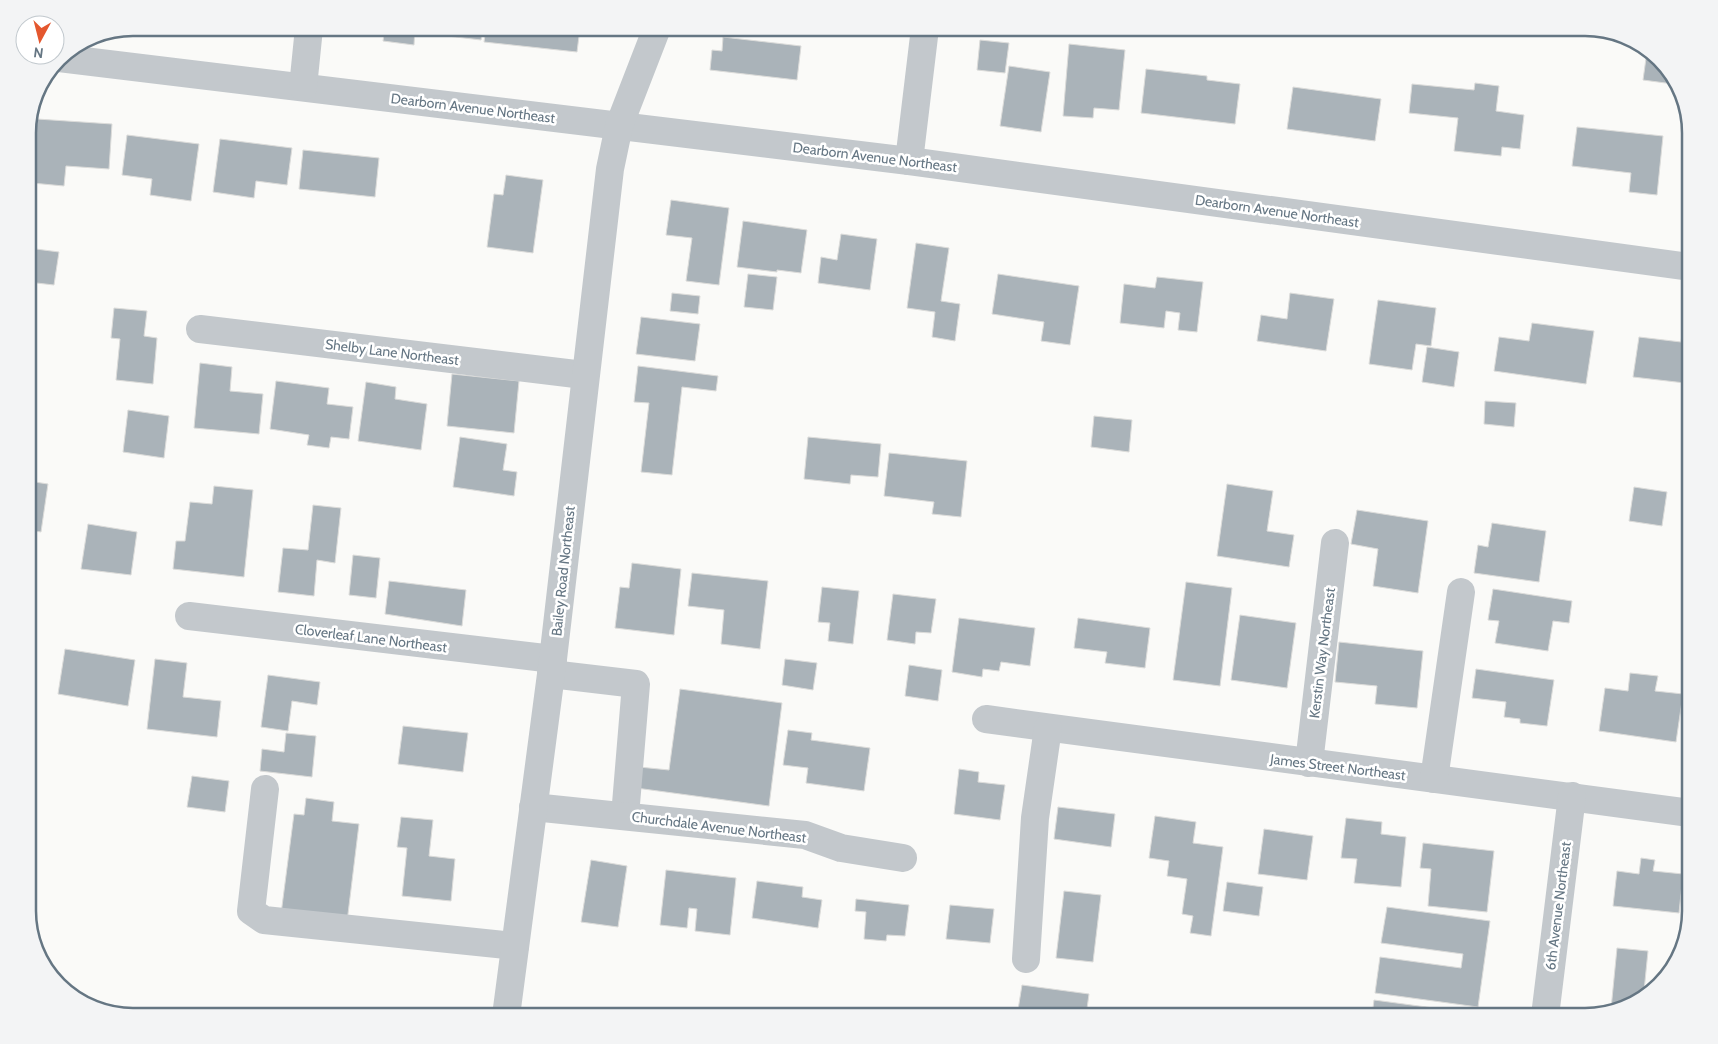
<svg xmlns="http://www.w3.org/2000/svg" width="1718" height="1044" viewBox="0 0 1718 1044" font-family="Cabin,sans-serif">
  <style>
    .building { fill: #aab3b9; stroke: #dcdcda }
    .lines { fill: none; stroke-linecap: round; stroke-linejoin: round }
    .minor { stroke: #c3c8cc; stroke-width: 28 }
    .labels { text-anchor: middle; stroke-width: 5; stroke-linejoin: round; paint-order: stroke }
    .street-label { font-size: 14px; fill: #657683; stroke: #fff }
    .rim { fill: none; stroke: #657683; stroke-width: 2.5 }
  </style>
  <rect width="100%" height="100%" fill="#fafaf8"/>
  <!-- building -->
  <g class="building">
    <polygon points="385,28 415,28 414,45 383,41"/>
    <polygon points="440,28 483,28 481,40 439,35"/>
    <polygon points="486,28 580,28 577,52 484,42"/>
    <polygon points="723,37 801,46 797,80 710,70 712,50 722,51"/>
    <polygon points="980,40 1009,43 1005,73 977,70"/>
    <polygon points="1069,44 1125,50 1119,110 1094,108 1093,118 1063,116"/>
    <polygon points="1647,51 1673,78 1673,84 1643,80"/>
    <polygon points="1009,66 1050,72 1041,132 1000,126"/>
    <polygon points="1146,69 1207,76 1207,80 1240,84 1235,124 1141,113"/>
    <polygon points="1475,83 1499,86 1496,111 1524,115 1520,149 1502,147 1501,156 1454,151 1458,118 1409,113 1412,84 1474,90"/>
    <polygon points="1293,87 1381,99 1375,141 1287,129"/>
    <polygon points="37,119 112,124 109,169 66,166 64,186 32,183"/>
    <polygon points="1577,127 1663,136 1657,195 1629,192 1631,173 1572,166"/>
    <polygon points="127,135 199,144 191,201 150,195 152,179 122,175"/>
    <polygon points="220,139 292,148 287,185 256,181 254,198 213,192"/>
    <polygon points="303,150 379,158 375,197 299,189"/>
    <polygon points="506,175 543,180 533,253 487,247 494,194 503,195"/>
    <polygon points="671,200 729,208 719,285 686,281 692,238 666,235"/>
    <polygon points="743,221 807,230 801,273 777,270 777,272 737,267"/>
    <polygon points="841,234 877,239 870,290 818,283 821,257 837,260"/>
    <polygon points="916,243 949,248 941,301 960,304 955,341 932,337 935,312 907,308"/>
    <polygon points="28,248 59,252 54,285 28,282"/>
    <polygon points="748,274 777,277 773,310 744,307"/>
    <polygon points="998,274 1079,286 1070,345 1041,341 1044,322 992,314"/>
    <polygon points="1157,277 1203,282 1197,332 1178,330 1180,313 1166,311 1164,328 1120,323 1124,284 1155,288"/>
    <polygon points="672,293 700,296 698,314 670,311"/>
    <polygon points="1290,293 1334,299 1326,351 1257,341 1261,315 1287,319"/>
    <polygon points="1378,300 1436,308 1431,346 1416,344 1412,370 1369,364"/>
    <polygon points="114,308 147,311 144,336 157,338 153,384 116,380 120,339 111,338"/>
    <polygon points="641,317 700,324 695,361 636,354"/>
    <polygon points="1532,323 1594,331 1586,384 1494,371 1499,337 1529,341"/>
    <polygon points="1682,334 1690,335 1690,397 1683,396 1685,383 1633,377 1639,337 1681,342"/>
    <polygon points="1427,347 1459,352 1454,387 1422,382"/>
    <polygon points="200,363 232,367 230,391 263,394 259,434 194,428"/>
    <polygon points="638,366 718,376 716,391 682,387 672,475 641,472 649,403 634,402"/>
    <polygon points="452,374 519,381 514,433 447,426"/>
    <polygon points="276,381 329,388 327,404 353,407 349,439 331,437 329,448 307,445 309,435 270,429"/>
    <polygon points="366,382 396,387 395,399 427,404 421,450 358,441"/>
    <polygon points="1485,401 1516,403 1514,427 1484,424"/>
    <polygon points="128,410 169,416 164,458 123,452"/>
    <polygon points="1094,416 1132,420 1129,452 1091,447"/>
    <polygon points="460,437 507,444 503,470 517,472 514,496 453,487"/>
    <polygon points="808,437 881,444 878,477 851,475 850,484 804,479"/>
    <polygon points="889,453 967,461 961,517 932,514 934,502 884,496"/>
    <polygon points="28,481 48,484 41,532 28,530"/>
    <polygon points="1227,484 1273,491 1267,531 1294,535 1289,567 1217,556"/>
    <polygon points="214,486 253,490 244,577 173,569 176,541 185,541 190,502 212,504"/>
    <polygon points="1634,487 1667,492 1662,526 1629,521"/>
    <polygon points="313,505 341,508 335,563 317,560 314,596 278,592 283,548 308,550"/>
    <polygon points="1357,510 1428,521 1418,593 1373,586 1378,549 1351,544"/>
    <polygon points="1492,523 1546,531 1539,582 1474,573 1478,545 1488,547"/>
    <polygon points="88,524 137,532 131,575 81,569"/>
    <polygon points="353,555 380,558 376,598 349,595"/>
    <polygon points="632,563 681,569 674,635 615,628 620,587 629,588"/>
    <polygon points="692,573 768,581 760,649 721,644 724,610 688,606"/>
    <polygon points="389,581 466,590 462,626 385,614"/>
    <polygon points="1186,582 1232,588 1220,686 1173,680"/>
    <polygon points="822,587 859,591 853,644 828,641 830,623 818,622"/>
    <polygon points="1493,589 1572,601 1569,623 1553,621 1548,651 1495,643 1499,621 1488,620"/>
    <polygon points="893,594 936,599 931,633 916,632 915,644 887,640"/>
    <polygon points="1240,615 1296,623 1287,688 1231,680"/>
    <polygon points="959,618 1035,628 1030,666 1001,662 999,671 983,669 982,677 952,672"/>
    <polygon points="1078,618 1150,628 1145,668 1105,663 1107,652 1074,648"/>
    <polygon points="1339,642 1423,651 1417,708 1375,704 1377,686 1335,682"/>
    <polygon points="65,649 135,660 128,706 58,694"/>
    <polygon points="155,659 187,663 183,697 221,701 217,737 147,729"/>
    <polygon points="785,659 817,663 813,690 782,685"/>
    <polygon points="28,665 32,666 28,705"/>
    <polygon points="909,665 942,670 938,701 905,696"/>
    <polygon points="1476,669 1554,680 1547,726 1520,723 1520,719 1504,717 1506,702 1472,698"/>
    <polygon points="1630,673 1658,676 1655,691 1683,694 1676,742 1599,731 1605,688 1628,691"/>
    <polygon points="268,675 320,682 317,705 292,701 288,731 261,727"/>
    <polygon points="680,689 782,703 769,806 636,788 639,767 669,770"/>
    <polygon points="403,726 468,733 463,772 398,764"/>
    <polygon points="788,730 812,733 811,740 870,748 864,791 806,783 808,768 783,765"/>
    <polygon points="286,733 316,736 312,777 260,771 262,749 284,752"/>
    <polygon points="959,769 979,772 978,782 1005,785 1000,820 954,814"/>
    <polygon points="192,776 229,781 225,812 187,807"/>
    <polygon points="306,798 334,802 332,821 359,824 347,922 281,914 294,814 304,815"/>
    <polygon points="1058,807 1115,814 1111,847 1054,839"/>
    <polygon points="1155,816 1196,822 1193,843 1223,847 1211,936 1190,933 1193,916 1182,914 1187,879 1167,876 1169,861 1149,858"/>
    <polygon points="401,817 433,820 429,856 455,859 451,901 402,896 407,848 397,847"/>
    <polygon points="1346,818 1382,822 1381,834 1406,837 1401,887 1354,883 1357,859 1341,858"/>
    <polygon points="1264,829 1313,836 1307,880 1258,874"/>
    <polygon points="1423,843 1494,851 1487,912 1428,906 1431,869 1420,868"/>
    <polygon points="1641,858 1655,860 1653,871 1683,874 1679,913 1613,906 1617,871 1639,874"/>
    <polygon points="591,860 627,866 618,927 581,922"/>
    <polygon points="666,870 736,878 730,935 695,931 697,909 689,908 687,928 660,925"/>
    <polygon points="757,881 803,887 802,897 822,900 818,928 752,918"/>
    <polygon points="1227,882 1263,887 1259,916 1223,911"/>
    <polygon points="1064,891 1101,895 1093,962 1056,958"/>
    <polygon points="856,899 909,905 905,936 887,935 886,941 864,939 866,912 855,911"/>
    <polygon points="950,905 994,909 990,943 946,939"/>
    <polygon points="1387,907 1490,921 1478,1007 1375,993 1380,957 1461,968 1463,954 1381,943"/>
    <polygon points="1617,948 1648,951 1644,991 1648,992 1638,1002 1611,1009"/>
    <polygon points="1022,985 1089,994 1086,1016 1017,1016"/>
    <polygon points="1374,1000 1479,1014 1478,1016 1372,1016"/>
    <polygon points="605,1008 649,1012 649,1016 604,1016"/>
  </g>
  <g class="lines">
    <!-- minor -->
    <g class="minor">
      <polyline points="59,58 909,161 1690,267"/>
      <polyline points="303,87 309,28"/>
      <polyline points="909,161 925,28"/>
      <polyline points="200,329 584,375"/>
      <polyline points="189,616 553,659"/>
      <polyline points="551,674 636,684 625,816"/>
      <polyline points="986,719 1690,813"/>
      <polyline points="1309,763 1335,543"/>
      <polyline points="1434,779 1461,592"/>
      <polyline points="265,789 251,911 264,920 515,946"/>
      <polyline points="533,807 805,835 841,848 903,858"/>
      <polyline points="1026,959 1035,818 1048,728"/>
      <polyline points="506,1016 553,659 610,169 619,126 657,28"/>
      <polyline points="1545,1016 1572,796"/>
    </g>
  </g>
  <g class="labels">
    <!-- street labels -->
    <g class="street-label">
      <text transform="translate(473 108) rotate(7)" y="5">Dearborn Avenue Northeast</text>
      <text transform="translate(875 157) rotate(7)" y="5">Dearborn Avenue Northeast</text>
      <text transform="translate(1277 211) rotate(8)" y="5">Dearborn Avenue Northeast</text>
      <text transform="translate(392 352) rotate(7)" y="5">Shelby Lane Northeast</text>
      <text transform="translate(563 571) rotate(-84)" y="5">Bailey Road Northeast</text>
      <text transform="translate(371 638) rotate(7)" y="5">Cloverleaf Lane Northeast</text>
      <text transform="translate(1322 653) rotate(-83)" y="5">Kerstin Way Northeast</text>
      <text transform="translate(1338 767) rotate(7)" y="5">James Street Northeast</text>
      <text transform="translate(719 827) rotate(7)" y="5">Churchdale Avenue Northeast</text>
      <text transform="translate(1558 906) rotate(-83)" y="5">6th Avenue Northeast</text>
    </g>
  </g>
  <!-- crop -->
  <path d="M0 0H1718V1044H0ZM133 36H1585A97 97 0 0 1 1682 133V911A97 97 0 0 1 1585 1008H133A97 97 0 0 1 36 911V133A97 97 0 0 1 133 36Z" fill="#f3f4f5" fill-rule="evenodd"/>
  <path class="rim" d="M133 36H1585A97 97 0 0 1 1682 133V911A97 97 0 0 1 1585 1008H133A97 97 0 0 1 36 911V133A97 97 0 0 1 133 36Z"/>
  <!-- north arrow -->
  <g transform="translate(40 40) rotate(187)"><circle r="24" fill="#ffffff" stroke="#c1c8cd"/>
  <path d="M0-4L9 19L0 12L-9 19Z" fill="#e4572e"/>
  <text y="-8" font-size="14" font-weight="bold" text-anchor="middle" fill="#657683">N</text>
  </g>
</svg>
